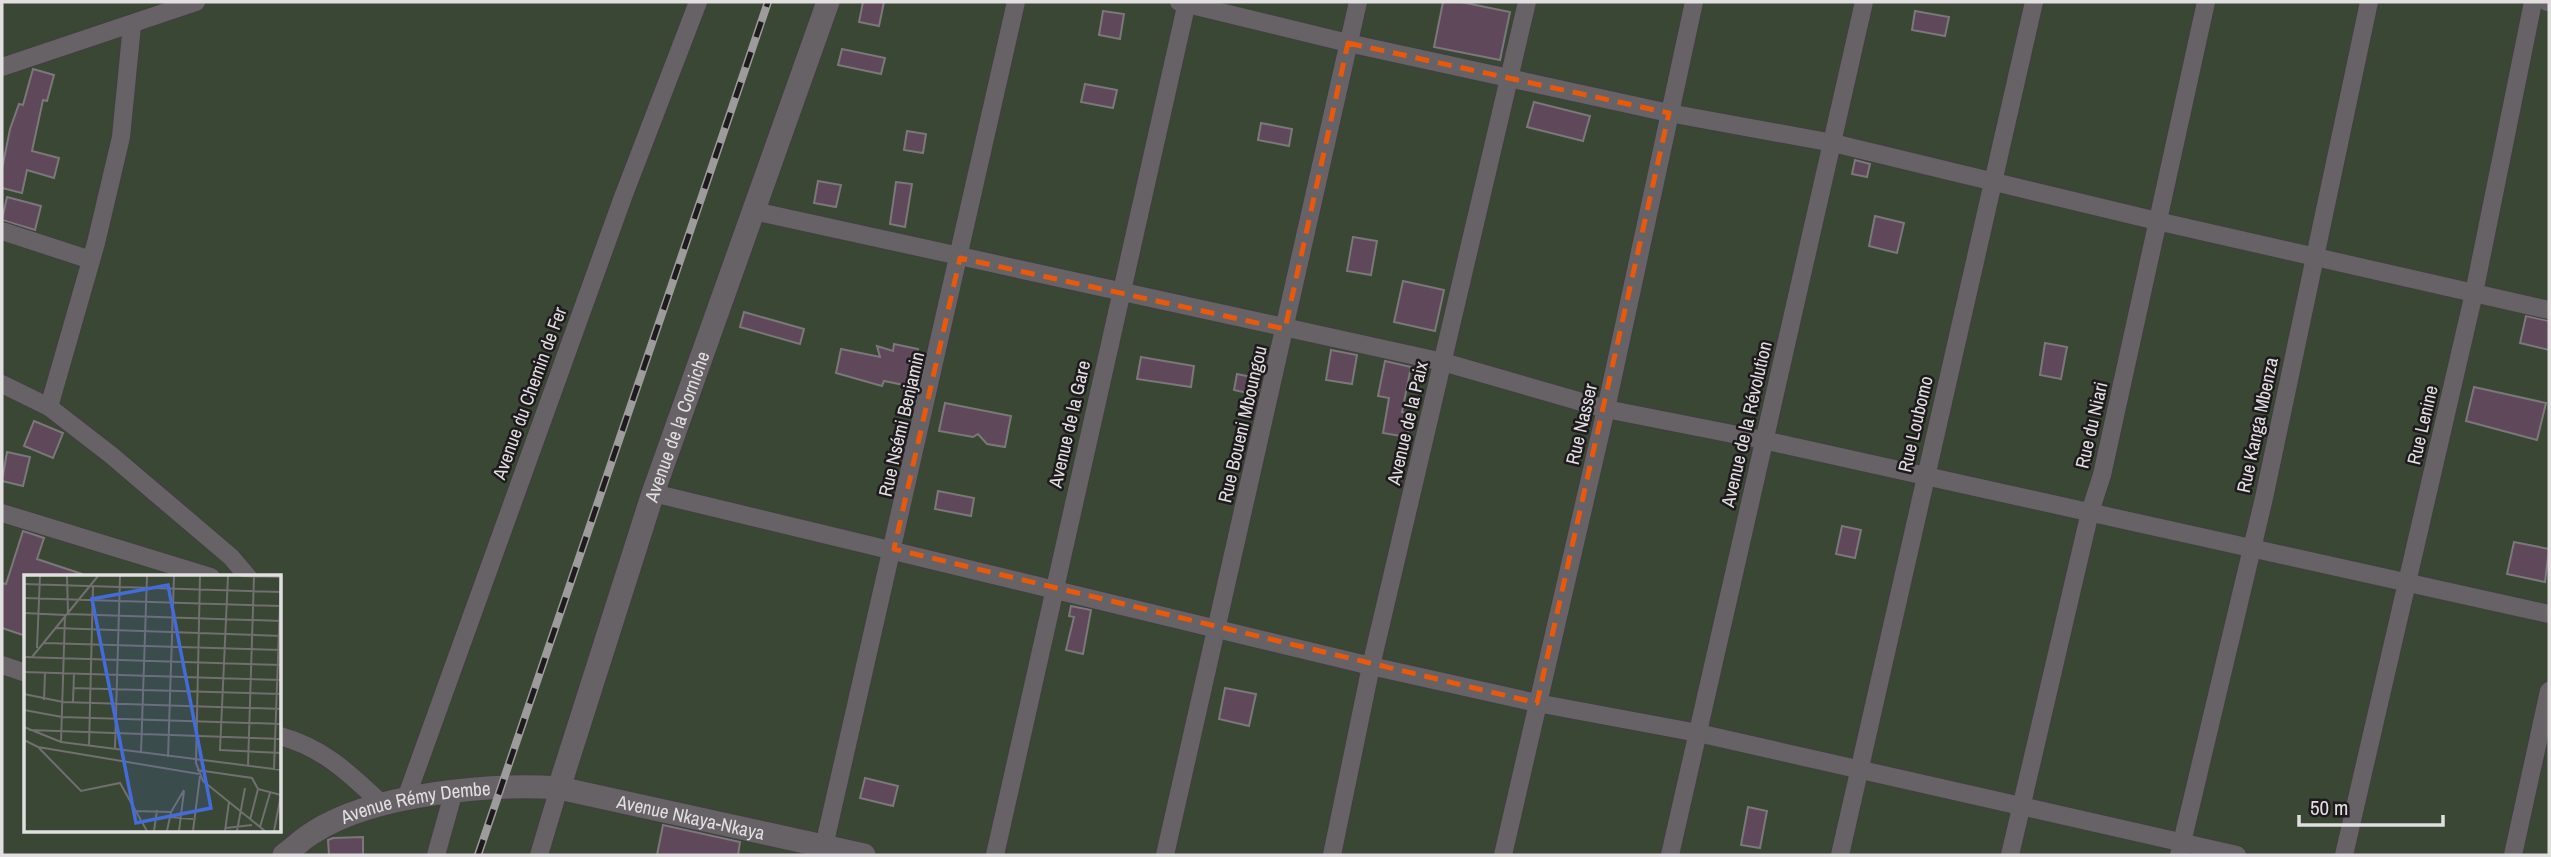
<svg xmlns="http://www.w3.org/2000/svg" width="2551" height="857" viewBox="0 0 2551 857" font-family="'Archivo Narrow',sans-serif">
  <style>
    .green { fill: #394734; fill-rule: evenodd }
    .building { fill: #5f485a; stroke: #7b777a; stroke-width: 2 }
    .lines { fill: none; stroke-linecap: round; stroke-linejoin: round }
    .minor-casing { stroke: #423f41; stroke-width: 20 }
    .tertiary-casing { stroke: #423f41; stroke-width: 25 }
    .minor { stroke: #676266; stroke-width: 18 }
    .tertiary { stroke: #676266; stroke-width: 23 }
    .rail-casing { stroke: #9d9b9c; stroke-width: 8 }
    .rail { stroke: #1e1a1d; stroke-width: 5; stroke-dasharray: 16; stroke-linecap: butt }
    .marked { fill: none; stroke: #e8590c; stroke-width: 5; stroke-dasharray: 14 9; stroke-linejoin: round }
    .labels { text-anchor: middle; stroke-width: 5; stroke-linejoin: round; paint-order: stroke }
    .street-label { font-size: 19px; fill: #e1dfe0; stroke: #1e1a1d }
    .inset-road { fill: none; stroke: #716f70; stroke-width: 2 }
    .view { fill: #446bda; fill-opacity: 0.15; stroke: #446bda; stroke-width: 3.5 }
    .inset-edge { fill: none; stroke: #e1dfe0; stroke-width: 3.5 }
  </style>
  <rect width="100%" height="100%" fill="#272426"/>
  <!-- green -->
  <path class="green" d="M2 2H2549V855H2ZM26 577H280V831H26Z"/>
  <!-- building -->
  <g class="building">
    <polygon points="863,2 884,2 879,26 859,22"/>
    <polygon points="1443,2 1461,2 1510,12 1500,60 1434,47"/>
    <polygon points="1103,11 1124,14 1120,39 1099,35"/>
    <polygon points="1915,11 1949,17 1945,36 1912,30"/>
    <polygon points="842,49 885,58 881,74 838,65"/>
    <polygon points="33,69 54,75 47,101 43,100 32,151 59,158 54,178 27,170 22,193 2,188 2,169 10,129 19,104 23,105"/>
    <polygon points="1085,84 1117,90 1113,108 1081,102"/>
    <polygon points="1534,102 1590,116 1583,141 1527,127"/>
    <polygon points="1261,123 1292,129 1289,146 1258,140"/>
    <polygon points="907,131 926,134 923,153 904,150"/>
    <polygon points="1855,160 1870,164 1867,177 1852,174"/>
    <polygon points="818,181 841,185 836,207 814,203"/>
    <polygon points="896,182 912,184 905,227 890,224"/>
    <polygon points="7,197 41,206 35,230 2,220"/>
    <polygon points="1875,216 1904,223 1897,253 1869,246"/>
    <polygon points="1353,237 1377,241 1371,275 1347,271"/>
    <polygon points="1403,281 1444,290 1435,331 1394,322"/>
    <polygon points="744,312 804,329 800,344 740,327"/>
    <polygon points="2526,316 2549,321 2549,350 2520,343"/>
    <polygon points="2045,343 2067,347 2061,379 2040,375"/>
    <polygon points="894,344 918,349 909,386 884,381 882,386 836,373 841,349 880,357 877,346 893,351"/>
    <polygon points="1331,350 1357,355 1352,384 1326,380"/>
    <polygon points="1141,357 1194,366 1191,387 1137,379"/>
    <polygon points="1385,361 1411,367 1402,412 1412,414 1407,437 1383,433 1389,398 1378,396"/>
    <polygon points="1237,374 1261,379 1257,395 1234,390"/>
    <polygon points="2474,387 2546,403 2537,440 2466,421"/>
    <polygon points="945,403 1011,416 1005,447 987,444 978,434 973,437 939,431"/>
    <polygon points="34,421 63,433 53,458 24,446"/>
    <polygon points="7,452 30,457 23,486 2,481"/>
    <polygon points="938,491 974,498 971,516 935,509"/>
    <polygon points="1842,526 1861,530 1855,558 1836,554"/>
    <polygon points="23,531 44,538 37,559 82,574 81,577 26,577 26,636 2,628 2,583 6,584"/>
    <polygon points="2514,542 2549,549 2545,582 2507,574"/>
    <polygon points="1071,606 1091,610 1083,654 1066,650 1074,617 1069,616"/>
    <polygon points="1225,688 1256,694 1249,726 1219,719"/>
    <polygon points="865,778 898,786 893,806 860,798"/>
    <polygon points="1748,807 1767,811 1760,848 1741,845"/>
    <polygon points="663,825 740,842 738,855 657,855"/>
    <polygon points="363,837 363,855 329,855 328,840 333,838"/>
  </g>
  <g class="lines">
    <defs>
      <g id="minor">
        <polyline points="1179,2 1348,43 1669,113 1833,143 2157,221 2549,310"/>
        <polyline points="2547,2 2549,2"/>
        <polyline points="2,67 196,2"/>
        <polyline points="754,211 1443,362 1606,409 1763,440 2549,614"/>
        <polyline points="2,231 91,260"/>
        <polyline points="2,384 49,407 111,455 231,557 248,577"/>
        <polyline points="49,407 96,243 121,137 132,25"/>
        <polyline points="653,493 1371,666 1537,703 1698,733 2237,855"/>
        <polyline points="2,513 211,577"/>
        <polyline points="2,665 26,673"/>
        <path d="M280 736C324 748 350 774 383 805"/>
        <polyline points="405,801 623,197 698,2"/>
        <polyline points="436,855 454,791"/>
        <polyline points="539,855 559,788"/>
        <polyline points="822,855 1016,2"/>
        <polyline points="995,855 1187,2"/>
        <polyline points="1165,855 1358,2"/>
        <polyline points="1332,855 1371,666 1527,2"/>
        <polyline points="1503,855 1606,409 1694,2"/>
        <polyline points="1670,855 1864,2"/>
        <polyline points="1840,855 2034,2"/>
        <polyline points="2010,855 2090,512 2102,475 2206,2"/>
        <polyline points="2179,855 2264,498 2369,2"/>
        <polyline points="2344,855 2474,293 2533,2"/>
        <polyline points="2513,855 2549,691"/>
      </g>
      <g id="tertiary">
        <path id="s1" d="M559 788 653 493 828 2"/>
        <path id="s2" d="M284 855C294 848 303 838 314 832 373 794 491 783 559 788L864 855"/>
      </g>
    </defs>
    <!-- minor casing -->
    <use href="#minor" class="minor-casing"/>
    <!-- tertiary casing -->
    <use href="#tertiary" class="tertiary-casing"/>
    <!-- minor -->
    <use href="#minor" class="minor"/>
    <!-- tertiary -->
    <use href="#tertiary" class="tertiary"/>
    <defs>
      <polyline id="rail" points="478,855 768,2"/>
    </defs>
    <!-- rail casing -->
    <use href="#rail" class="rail-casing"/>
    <!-- rail -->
    <use href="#rail" class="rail"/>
  </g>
  <!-- marked area -->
  <path class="marked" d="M1348 43 1669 113 1537 703 894 549 960 258 1285 329Z"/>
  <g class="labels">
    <!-- street labels -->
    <g class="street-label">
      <text transform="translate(529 393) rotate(-70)" y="7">Avenue du Chemin de Fer</text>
      <text transform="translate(1407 423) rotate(-77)" y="7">Avenue de la Paix</text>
      <text transform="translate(901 424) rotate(-77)" y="7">Rue Nsémi Benjamin</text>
      <text transform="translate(1069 424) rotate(-77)" y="7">Avenue de la Gare</text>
      <text transform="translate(1242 424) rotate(-77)" y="7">Rue Boueni Mboungou</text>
      <text transform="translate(1581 424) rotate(-77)" y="7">Rue Nasser</text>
      <text transform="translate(1746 424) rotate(-77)" y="7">Avenue de la Révolution</text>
      <text transform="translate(1915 424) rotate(-77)" y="7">Rue Loubomo</text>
      <text transform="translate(2091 425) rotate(-77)" y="7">Rue du Niari</text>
      <text transform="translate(2257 425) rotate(-78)" y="7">Rue Kanga Mbenza</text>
      <text transform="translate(2422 425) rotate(-77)" y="7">Rue Lenine</text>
      <text dy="7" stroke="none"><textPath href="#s1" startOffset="380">Avenue de la Corniche</textPath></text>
      <text dy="7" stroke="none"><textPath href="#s2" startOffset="145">Avenue Rémy Dembe</textPath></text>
      <text dy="7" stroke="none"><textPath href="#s2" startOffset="425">Avenue Nkaya-Nkaya</textPath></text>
    </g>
  </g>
  <!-- overview -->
  <g transform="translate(24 575)">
    <rect width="257" height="257" fill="#272426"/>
    <path d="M0 1H257V256H0Z" fill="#394734"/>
    <path class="inset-road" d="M43 1 44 39 258 46M176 1 172 188 179 206 241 256M204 1 196 175 258 178M217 1 256 2M0 9 258 17M0 23 258 31M0 38 41 40 37 167M31 53 258 61M20 68 258 75M13 73 16 1M0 82 258 90M8 82 74 1M0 97 258 105M49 113 258 119M0 119 39 127 258 134M20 125 21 98M49 127 50 99M0 135 38 142 258 149M0 152 37 167 258 195M5 155 258 164M0 165 14 172 175 199M65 171 69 11M15 173 57 216 96 208 123 256M91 174 96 1M117 178 123 1M144 182 150 1M224 191 230 1M250 194 257 1M173 195 228 203 234 214 226 245M234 214 257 220 250 256M112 236 147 237M145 242 169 244M236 252 246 218M202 253 228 250M130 256 133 235M143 256 147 237 160 215M155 256 160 216M169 256 176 201M201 256 205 227M213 256 221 213"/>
    <path class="view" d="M144 10 187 233 112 248 68 24Z"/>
    <rect width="257" height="257" class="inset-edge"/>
  </g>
  <!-- border -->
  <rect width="2551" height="857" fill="none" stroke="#e1dfe0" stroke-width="7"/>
  <!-- scale -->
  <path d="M2299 815v10h144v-10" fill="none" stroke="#e1dfe0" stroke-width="3.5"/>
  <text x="2310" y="815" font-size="21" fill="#e1dfe0" stroke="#1e1a1d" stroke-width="5" paint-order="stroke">50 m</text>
</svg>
